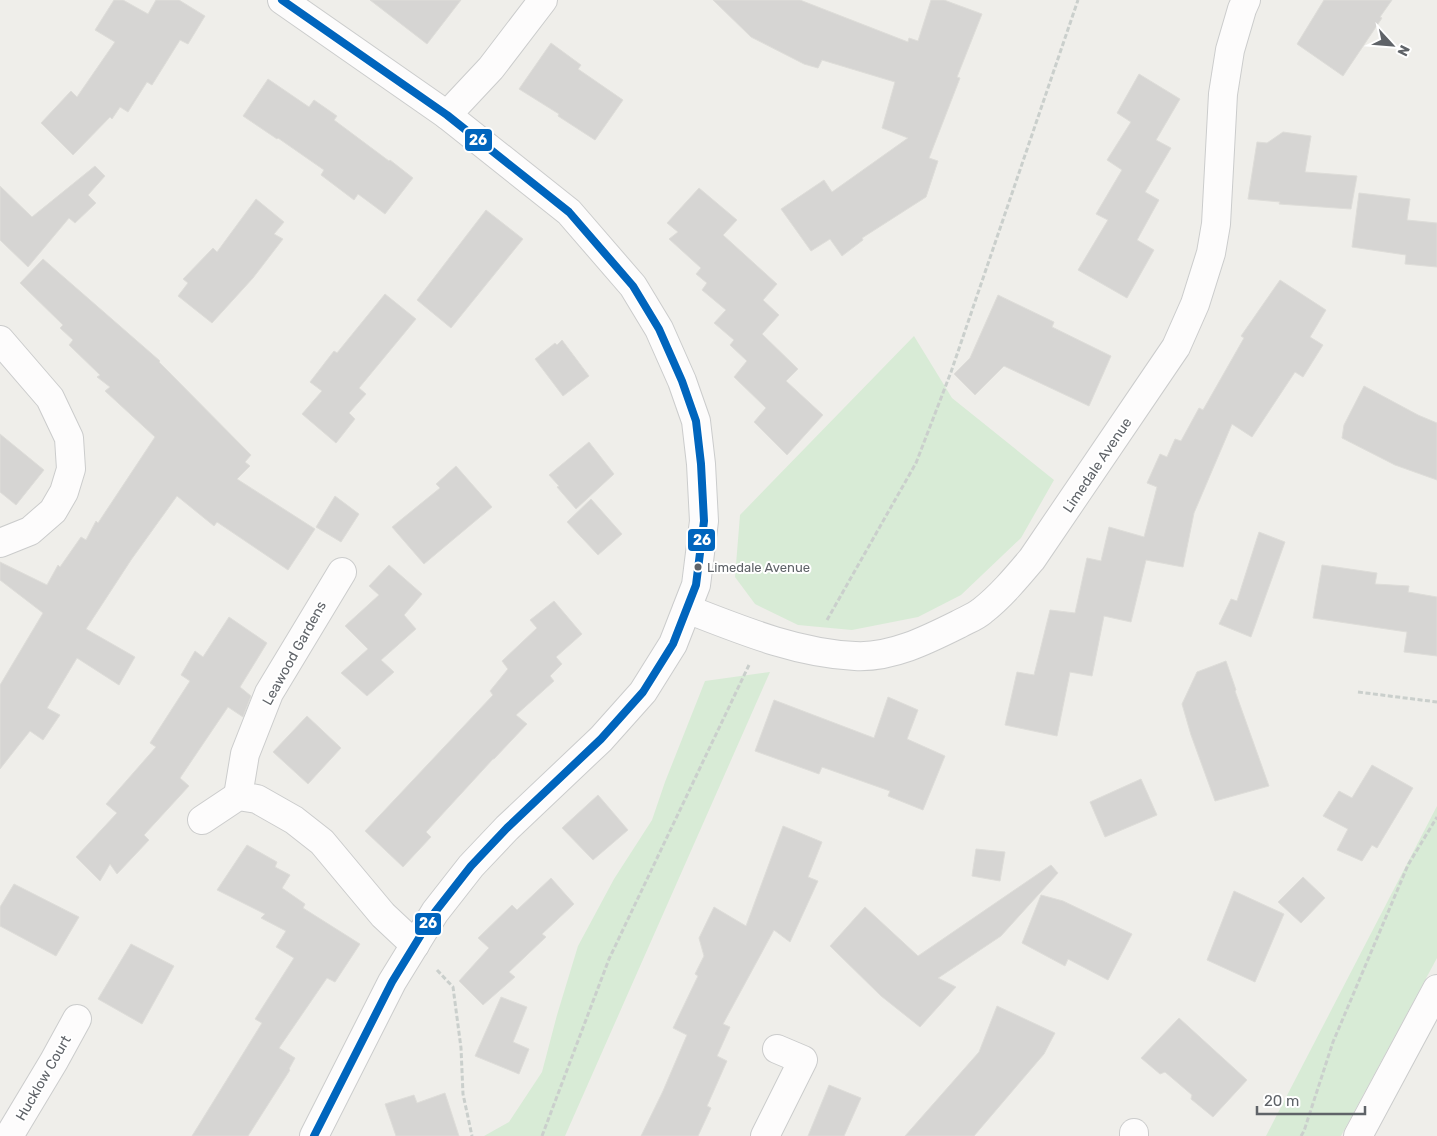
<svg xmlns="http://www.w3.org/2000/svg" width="1437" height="1136" viewBox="0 0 1437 1136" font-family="Rubik,sans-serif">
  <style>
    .green { fill: #d8ebd6 }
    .building { fill: #d6d5d3; stroke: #deddd9 }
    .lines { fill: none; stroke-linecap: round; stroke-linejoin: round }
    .minor-casing { stroke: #cbcccc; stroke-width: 30 }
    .path { stroke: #cacfcc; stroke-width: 3; stroke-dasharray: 5 2.5; stroke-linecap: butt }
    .minor { stroke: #fdfcfc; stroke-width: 28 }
    .bus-1-casing { stroke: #fff; stroke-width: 11 }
    .bus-1 { stroke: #0065bd; stroke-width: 8 }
    .bus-dot { fill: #5f6368; stroke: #fff; stroke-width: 2 }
    .labels { text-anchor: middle; stroke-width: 4; stroke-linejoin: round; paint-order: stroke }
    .bus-label { font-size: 13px; fill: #5f6368; stroke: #fff; text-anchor: start }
    .street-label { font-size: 14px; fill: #5f6368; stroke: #fff }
    .line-badge { stroke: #fff; stroke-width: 2 }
    .badge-label { font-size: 14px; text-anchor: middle; font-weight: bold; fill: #fff }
  </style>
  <rect width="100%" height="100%" fill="#efeeea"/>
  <!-- green -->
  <g class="green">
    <polygon points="914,336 952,398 1054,480 1021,538 961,595 918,617 852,630 798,625 755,604 735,577 740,515"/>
    <polygon points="770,672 565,1136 484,1136 509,1122 542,1072 557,1015 578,946 614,879 652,820 665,782 705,681"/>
    <polygon points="1437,806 1437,958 1341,1136 1266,1136"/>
  </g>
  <!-- building -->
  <g class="building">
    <polygon points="114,0 123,0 148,14 156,0 179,0 205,16 188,44 180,40 152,85 147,82 128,112 120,107 112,119 110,117 73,155 41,123 71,91 77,97 115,42 95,30"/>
    <polygon points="370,0 461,0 427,44"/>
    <polygon points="713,0 800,0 908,42 909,38 918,41 931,0 944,0 982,14 957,77 960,78 929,158 938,161 926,197 862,238 863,240 842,256 830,239 811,251 781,209 824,180 832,192 908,138 882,128 895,82 822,60 818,68 804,64 751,37"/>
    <polygon points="1324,0 1392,0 1380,17 1382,18 1343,76 1297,44"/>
    <polygon points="551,43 581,65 578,69 623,100 595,140 558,116 559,114 519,89"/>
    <polygon points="1139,74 1180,99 1156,140 1171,148 1145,192 1159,200 1137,240 1154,250 1127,298 1078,270 1108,220 1096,214 1122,170 1107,160 1131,122 1117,113"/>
    <polygon points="268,79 309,107 314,100 337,116 334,120 389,161 390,160 413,178 385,214 358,194 354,200 321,175 324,170 278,138 277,139 243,116"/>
    <polygon points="1283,132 1311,136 1305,172 1357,176 1351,209 1279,204 1280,202 1248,199 1257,142 1267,143"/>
    <polygon points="95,166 105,176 88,195 96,203 75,223 69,218 28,267 0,240 0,186 32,217"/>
    <polygon points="699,188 737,220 723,235 777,284 763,300 779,315 762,334 798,369 786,381 823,415 787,455 754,422 766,408 734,377 747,361 730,345 734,340 714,323 726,310 702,290 707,283 696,274 701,268 669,239 678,232 667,223"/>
    <polygon points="1359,193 1410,199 1407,220 1437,223 1437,267 1405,264 1406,255 1352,247"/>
    <polygon points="256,199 284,222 274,234 283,239 253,278 212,323 178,296 188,283 183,279 213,248 217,252"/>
    <polygon points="486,210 523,239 451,328 417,300"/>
    <polygon points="43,259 160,361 159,362 251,455 245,462 250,466 237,479 315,529 288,570 217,522 214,526 177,496 131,560 86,629 135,657 119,685 77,658 47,708 60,715 43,740 30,731 0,769 0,685 43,613 0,580 0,562 47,585 58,565 60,567 81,537 86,540 96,521 98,523 155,437 105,391 110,387 97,377 100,375 69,345 73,340 60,328 63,325 20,283"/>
    <polygon points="1280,280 1326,310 1310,337 1323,345 1303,377 1295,372 1252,437 1232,424 1194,513 1183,567 1146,560 1131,622 1104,616 1092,676 1070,672 1057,736 1005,725 1017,672 1034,675 1050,610 1075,613 1087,558 1101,561 1109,527 1144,537 1157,487 1147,483 1160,454 1167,457 1175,439 1181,441 1199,408 1203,410 1244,338 1241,336"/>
    <polygon points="385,294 416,319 359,388 366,394 349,413 355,419 336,443 302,414 322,391 310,382 334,351 337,353"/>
    <polygon points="998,295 1054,322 1052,327 1111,356 1089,406 1004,366 975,395 954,374 970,358"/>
    <polygon points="562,340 589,376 563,396 535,359 555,343 557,345"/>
    <polygon points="1364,386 1418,415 1437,423 1437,480 1395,465 1342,438 1344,425"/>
    <polygon points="0,434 44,470 16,505 0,492"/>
    <polygon points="589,442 614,474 576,509 557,487 559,486 549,475"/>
    <polygon points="456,466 492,507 424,564 392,527 440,488 436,484"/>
    <polygon points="335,496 359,514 341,542 316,527"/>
    <polygon points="591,499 622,534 598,555 567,522"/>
    <polygon points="1259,532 1285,542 1251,637 1219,624 1231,599 1237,601"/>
    <polygon points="389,565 422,594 404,615 416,629 381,660 394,672 367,696 341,673 368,649 345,626 379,595 369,586"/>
    <polygon points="1322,565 1377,573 1375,584 1409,586 1408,592 1437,597 1437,656 1404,652 1407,632 1313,618"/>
    <polygon points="554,601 582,634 556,657 562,664 550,676 554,681 516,715 527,724 494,759 493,759 426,832 431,837 403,867 365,831 493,695 490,691 508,669 502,661 537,628 530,620"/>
    <polygon points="229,617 267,643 240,687 251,696 243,717 228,707 180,778 189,786 144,835 149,840 117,874 110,864 100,881 76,857 117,813 106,804 156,747 150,743 190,681 181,675 195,651 203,657"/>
    <polygon points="1226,661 1236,690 1235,691 1269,786 1215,801 1191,735 1182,704 1197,672"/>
    <polygon points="888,697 918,710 907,739 945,756 923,810 888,796 890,791 822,767 819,774 755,751 774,700 874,738"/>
    <polygon points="307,716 341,748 308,784 273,752"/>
    <polygon points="1372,765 1413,788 1377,848 1372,845 1362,861 1337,850 1348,829 1323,816 1339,791 1352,798"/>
    <polygon points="1141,779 1157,815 1105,837 1090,802"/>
    <polygon points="598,795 628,830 593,860 562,828"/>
    <polygon points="783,826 822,842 808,877 818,881 790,942 774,930 723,1024 730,1027 717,1056 727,1061 707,1106 711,1108 698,1136 641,1136 663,1091 687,1035 673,1028 698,976 695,974 704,956 699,938 714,907 746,926"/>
    <polygon points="247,845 277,862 275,867 290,875 282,888 305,904 303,908 360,944 335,982 327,978 279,1048 295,1058 289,1069 290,1070 248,1136 192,1136 262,1023 255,1019 294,958 276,947 286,931 261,918 265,914 217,890"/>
    <polygon points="976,849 1005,852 1000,881 972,876"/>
    <polygon points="1051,865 1058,873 1001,936 938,978 956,987 920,1027 881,996 830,946 865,907 918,956"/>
    <polygon points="1303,877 1325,898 1301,923 1278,902"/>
    <polygon points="551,878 574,904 542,934 546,937 509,972 515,977 483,1005 459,981 489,948 478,938 512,905 517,910"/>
    <polygon points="14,884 79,917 56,956 0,926 0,907"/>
    <polygon points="1234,891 1284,914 1255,982 1207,960"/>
    <polygon points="1041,895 1063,901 1132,934 1108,980 1068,959 1065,966 1022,943"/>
    <polygon points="131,944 174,966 142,1024 98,999"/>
    <polygon points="501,997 527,1007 513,1042 529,1049 519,1074 475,1056"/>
    <polygon points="997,1006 1055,1033 1044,1054 974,1136 905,1136 979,1052"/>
    <polygon points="1179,1018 1247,1080 1213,1117 1191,1099 1192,1095 1165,1072 1160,1074 1141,1058"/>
    <polygon points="829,1085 861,1098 844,1136 808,1136"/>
    <polygon points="445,1093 459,1136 396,1136 385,1104 414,1095 417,1103"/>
  </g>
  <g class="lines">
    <defs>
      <g id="minor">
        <polyline points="282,0 447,115 569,212 633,286 659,329 682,381 696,421 701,464 704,521 696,585 673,644 643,692 601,739 507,828 471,866 435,912 392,982 314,1136"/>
        <polyline points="447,115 491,68 543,0"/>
        <polyline points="0,340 50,398 69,438 71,469 64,492 53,511 30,531 0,543"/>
        <path d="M687 609C741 630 796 653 855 656 891 658 927 640 959 624 966 620 975 617 982 611 1001 596 1016 578 1032 559L1176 347 1195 304 1211 253 1216 224 1223 94 1230 50 1242 9 1246 0"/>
        <polyline points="238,796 245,754 269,693 342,572"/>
        <polyline points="202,820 238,796 257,799 294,820 322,842 383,915 415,945"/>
        <polyline points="1134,1133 1134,1136"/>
        <polyline points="9,1136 54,1061 77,1019"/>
        <polyline points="765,1136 803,1060 777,1049"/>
        <polyline points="1358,1136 1437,989"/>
      </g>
    </defs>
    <!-- minor casing -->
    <use href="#minor" class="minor-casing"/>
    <!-- path -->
    <g class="path">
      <polyline points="827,620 916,463 951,372 1078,0"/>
      <polyline points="1358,692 1437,702"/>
      <polyline points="437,970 453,987 461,1048 463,1094 472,1136"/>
      <polyline points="542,1136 609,959 749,665"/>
      <polyline points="1301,1136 1304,1131 1333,1042 1408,865 1437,817"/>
    </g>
    <!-- minor -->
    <use href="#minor" class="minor"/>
    <defs>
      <polyline id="bus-1" points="282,0 447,115 569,212 633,286 659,329 682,381 696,421 701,464 704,521 696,585 673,644 643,692 601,739 507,828 471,866 435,912 392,982 314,1136"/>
    </defs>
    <!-- bus-1 casing -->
    <use href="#bus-1" class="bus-1-casing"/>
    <!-- bus-1 -->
    <use href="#bus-1" class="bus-1"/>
  </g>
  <!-- markers -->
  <circle class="bus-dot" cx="698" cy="567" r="4.5"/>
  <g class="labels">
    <!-- bus labels -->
    <g class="bus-label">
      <text x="707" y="572">Limedale Avenue</text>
    </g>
    <!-- street labels -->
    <g class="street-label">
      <text transform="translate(1097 465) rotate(-56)" y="5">Limedale Avenue</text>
      <text transform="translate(294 653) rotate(-61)" y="5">Leawood Gardens</text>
      <text transform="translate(43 1078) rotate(-60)" y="5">Hucklow Court</text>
    </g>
  </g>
  <g class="line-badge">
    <rect x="464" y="128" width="29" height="24" rx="5" fill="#0065bd"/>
    <rect x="687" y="528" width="29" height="24" rx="5" fill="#0065bd"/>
    <rect x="414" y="912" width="28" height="24" rx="5" fill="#0065bd"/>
  </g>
  <g class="badge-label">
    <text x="478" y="145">26</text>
    <text x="702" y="545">26</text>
    <text x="428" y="928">26</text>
  </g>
  <!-- north arrow -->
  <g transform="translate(1392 45) rotate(116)" stroke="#ffffff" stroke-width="4" paint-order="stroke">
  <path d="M0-4L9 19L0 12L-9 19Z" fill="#5f6368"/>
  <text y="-8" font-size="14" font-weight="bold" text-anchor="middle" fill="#5f6368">N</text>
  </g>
  <!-- scale -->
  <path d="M1257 1106v8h108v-8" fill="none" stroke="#5f6368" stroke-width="2.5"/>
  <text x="1264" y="1106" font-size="15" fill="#5f6368" stroke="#ffffff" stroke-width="4" paint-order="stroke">20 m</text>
</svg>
